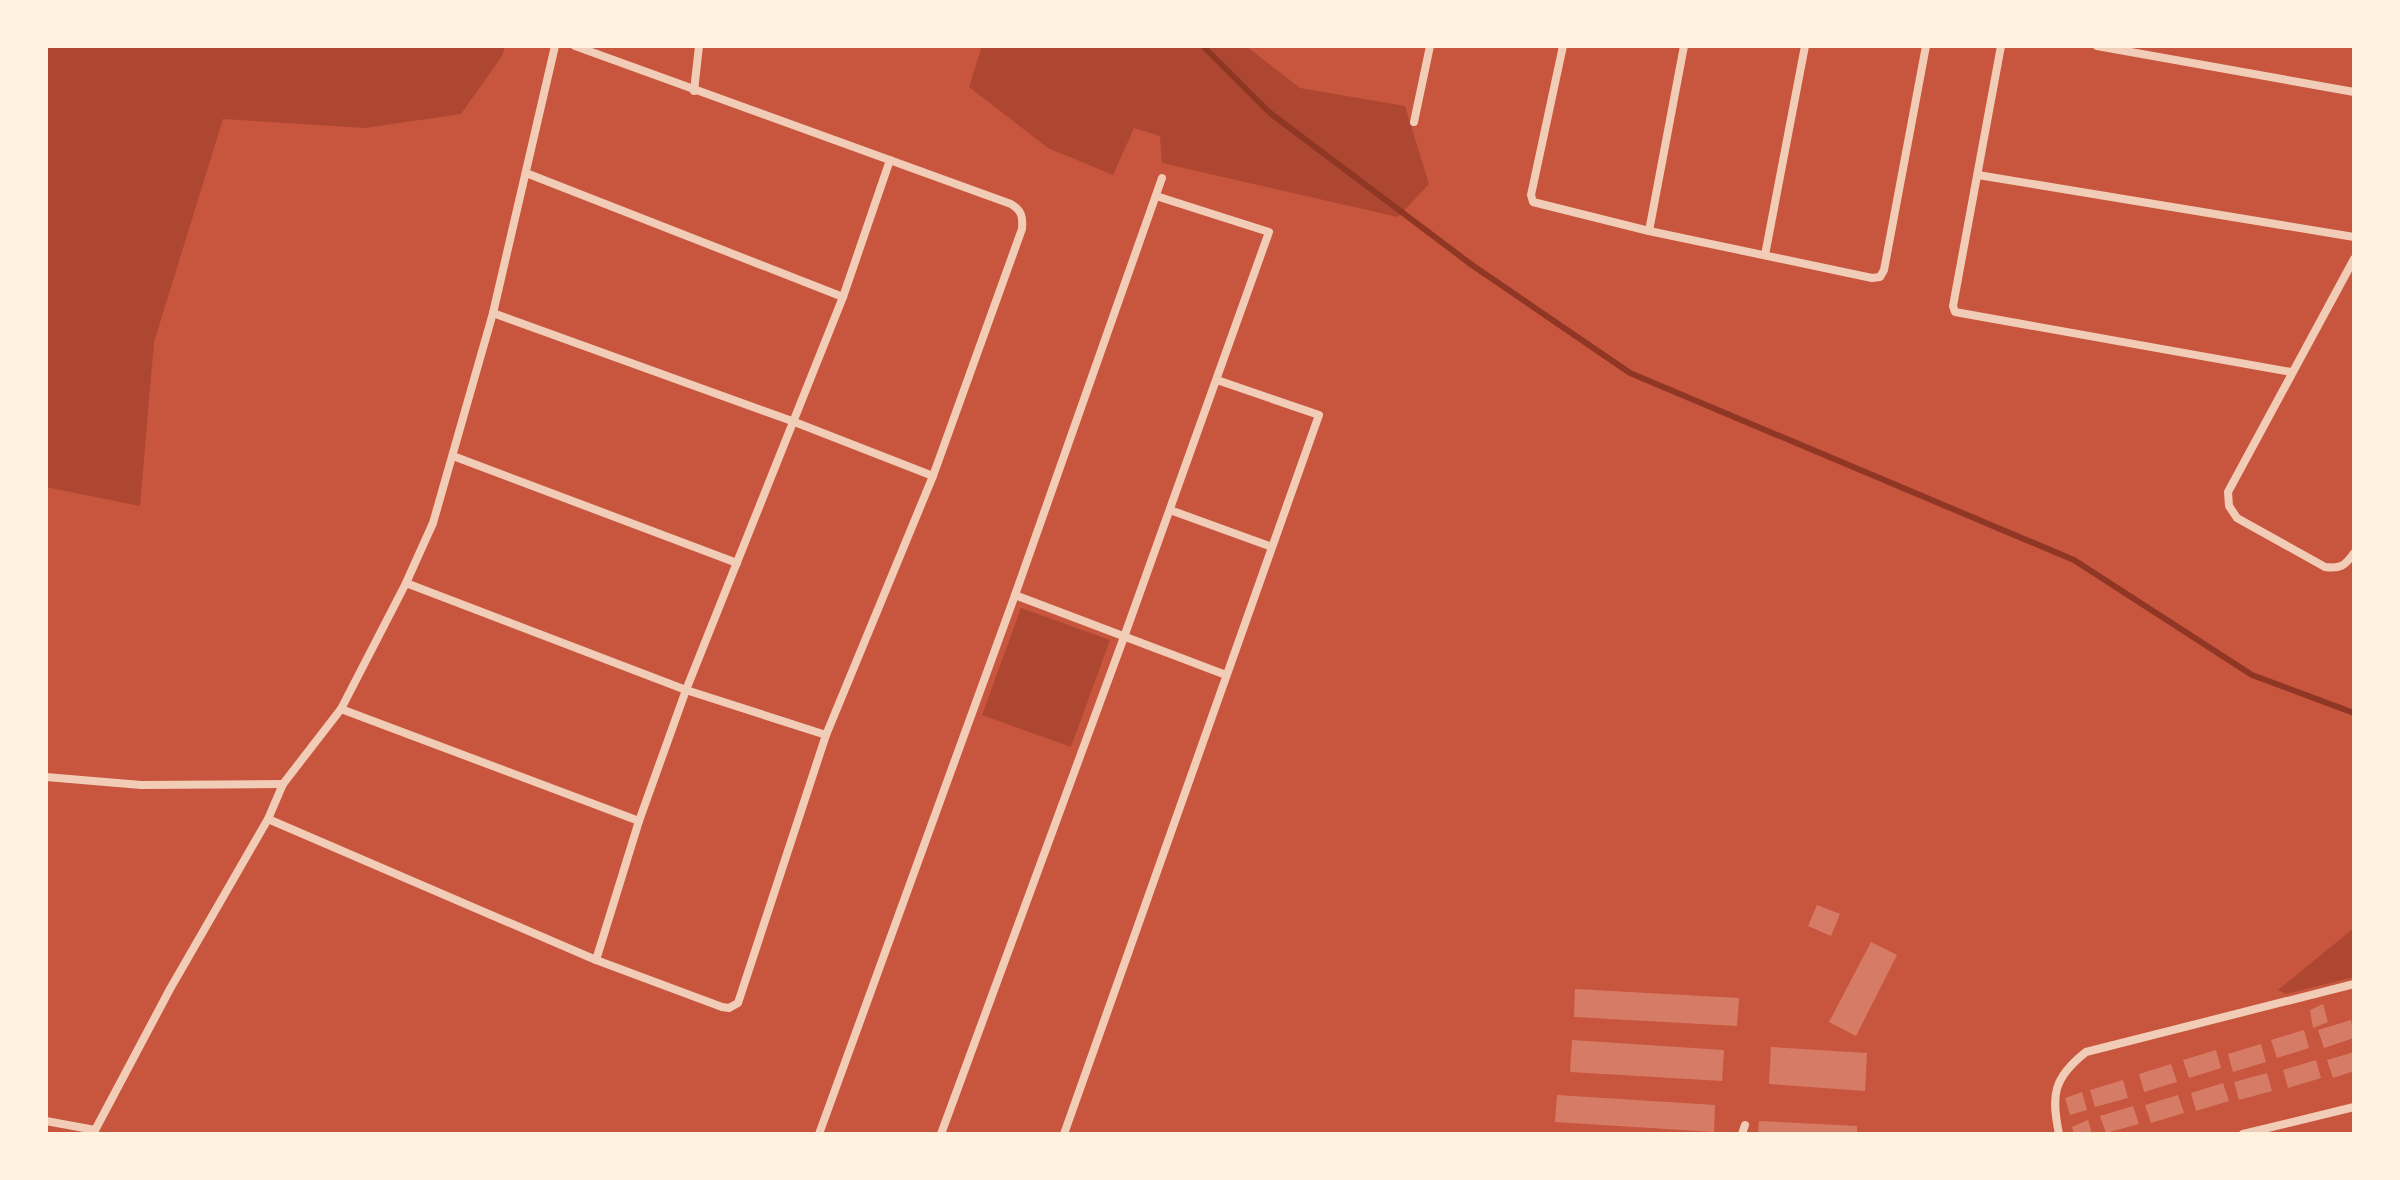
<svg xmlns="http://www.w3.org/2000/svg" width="2400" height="1180" viewBox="0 0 2400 1180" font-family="'Archivo Narrow',sans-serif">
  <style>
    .green { fill: #ae4732 }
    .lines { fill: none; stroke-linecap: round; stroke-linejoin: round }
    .stream { stroke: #8f3625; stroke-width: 6 }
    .building { fill: #d67c66 }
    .minor { stroke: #f1ccb7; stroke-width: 8 }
  </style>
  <rect width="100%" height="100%" fill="#c8553d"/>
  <!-- green -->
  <g class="green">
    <polygon points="46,46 505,46 502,56 461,114 365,128 223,119 154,342 140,506 46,487"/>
    <polygon points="982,46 1246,46 1300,88 1405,106 1429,184 1398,217 1162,163 1160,136 1134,128 1113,175 1048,148 969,87"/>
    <polygon points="1021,608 1110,640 1071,747 982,715"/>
    <polygon points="2354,928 2354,977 2286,994 2278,990"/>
  </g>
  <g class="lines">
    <!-- stream -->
    <polyline class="stream" points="1203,46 1270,113 1472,265 1630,373 2074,560 2252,675 2354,713"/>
  </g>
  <!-- building -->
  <g class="building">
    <polygon points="1817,905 1840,914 1831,936 1808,926"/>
    <polygon points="1871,942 1897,955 1856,1036 1829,1022"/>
    <polygon points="1575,989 1739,998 1737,1026 1574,1017"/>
    <polygon points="2323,1004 2328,1022 2313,1028 2310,1010"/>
    <polygon points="2351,1020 2354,1038 2324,1048 2318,1030"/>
    <polygon points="2304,1030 2309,1048 2277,1058 2271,1040"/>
    <polygon points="1572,1040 1724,1050 1722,1081 1570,1072"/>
    <polygon points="2261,1044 2266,1062 2233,1072 2228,1054"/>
    <polygon points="1771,1047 1867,1053 1865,1091 1769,1084"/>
    <polygon points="2216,1050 2221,1068 2189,1078 2183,1060"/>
    <polygon points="2354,1052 2354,1071 2333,1078 2327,1060"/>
    <polygon points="2316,1060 2321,1078 2288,1088 2283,1070"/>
    <polygon points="2171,1064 2177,1082 2144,1092 2139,1074"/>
    <polygon points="2267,1073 2272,1091 2239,1100 2234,1082"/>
    <polygon points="2123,1080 2128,1098 2095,1107 2090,1090"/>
    <polygon points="2223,1083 2229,1101 2196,1111 2191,1093"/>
    <polygon points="2082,1092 2087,1110 2070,1115 2065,1098"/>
    <polygon points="1557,1095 1715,1105 1714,1132 1555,1122"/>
    <polygon points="2178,1095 2184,1113 2151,1123 2145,1105"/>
    <polygon points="2133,1106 2139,1124 2106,1133 2100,1116"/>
    <polygon points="2088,1120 2092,1134 2074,1134 2072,1127"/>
    <polygon points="1759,1121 1857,1126 1857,1134 1758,1134"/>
  </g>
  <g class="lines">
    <!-- minor -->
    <g class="minor">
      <polyline points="1563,46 1531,195 1533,202 1649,231 1872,278 1880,277 1884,270 1926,46"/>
      <polyline points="2001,46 1953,306 1955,312 2291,372"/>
      <polyline points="2097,46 2354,92"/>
      <polyline points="694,91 699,46"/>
      <polyline points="1414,122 1430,46"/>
      <polyline points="526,173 843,297"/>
      <polyline points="1978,175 2354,237"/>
      <polyline points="1649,231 1684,46"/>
      <polyline points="1765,255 1805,46"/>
      <path d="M2354 259 2228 492 2229 506 2237 518 2325 567C2340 569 2345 566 2354 553"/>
      <polyline points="493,313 792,421 933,476"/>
      <polyline points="453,456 737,563"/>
      <polyline points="1170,510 1272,547"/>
      <polyline points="406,583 686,690 826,735"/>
      <polyline points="1015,595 1226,675"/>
      <polyline points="341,709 639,821"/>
      <polyline points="46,777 141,785 283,784"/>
      <path d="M268 819 596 960 722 1007 729 1008 738 1003 826 735 933 476 1022 229C1023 217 1022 211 1011 204L575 46"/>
      <polyline points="596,960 639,821 686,690 843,297 890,160"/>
      <polyline points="46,1121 95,1130"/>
      <polyline points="93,1134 170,989 268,819 283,784 341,709 406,583 433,523 493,313 555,46"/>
      <polyline points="819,1134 1015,595 1162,178"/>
      <polyline points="941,1134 1124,637 1269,232 1156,196"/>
      <polyline points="1064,1134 1319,415 1217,380"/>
      <polyline points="1742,1134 1745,1125"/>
      <path d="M2059 1134C2051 1095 2053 1078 2086 1052L2354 984"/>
      <polyline points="2243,1134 2354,1107"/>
    </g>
  </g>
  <!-- border -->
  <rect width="2400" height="1180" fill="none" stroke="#fff3e0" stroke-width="96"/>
</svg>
